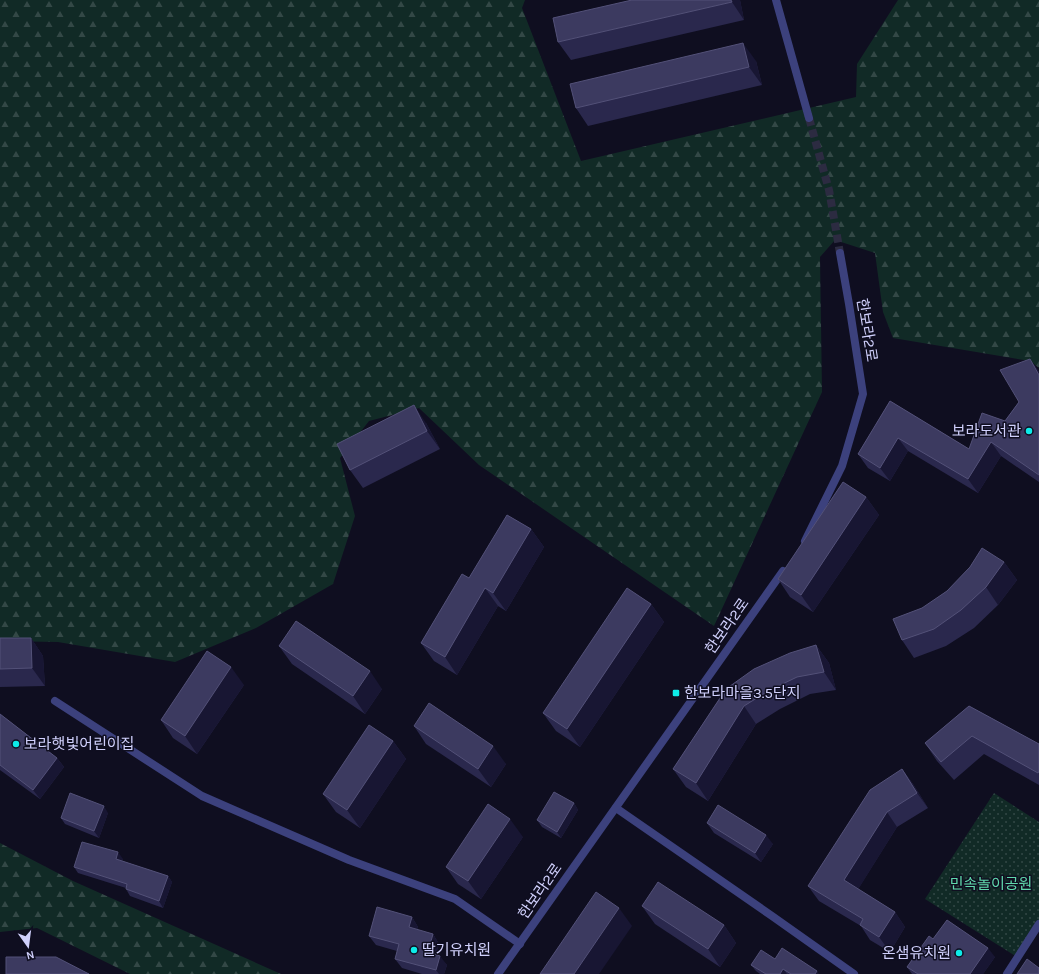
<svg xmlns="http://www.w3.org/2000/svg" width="1039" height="974" viewBox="0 0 1039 974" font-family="Karla,'Noto Sans KR',sans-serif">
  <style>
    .forest { fill: url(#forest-firs) }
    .park { fill: url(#park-dots) }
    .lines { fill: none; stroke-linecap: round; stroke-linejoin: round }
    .tertiary-tunnel { stroke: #2c2b41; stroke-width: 8; stroke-dasharray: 8 4; stroke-linecap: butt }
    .minor { stroke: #3c417d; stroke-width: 8 }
    .tertiary { stroke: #3c417d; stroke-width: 8 }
    .wall { fill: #2a284d }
    .shaded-wall { fill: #181633 }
    .building { fill: #3c3a60; stroke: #535178 }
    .poi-dot { fill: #0debe8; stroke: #0f0e20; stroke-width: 1.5 }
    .labels { text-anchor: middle; stroke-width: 3; stroke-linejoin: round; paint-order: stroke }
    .street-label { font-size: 15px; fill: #d0d0fc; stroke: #0f0e20 }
    .poi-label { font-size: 15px; fill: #d0d0fc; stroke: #0f0e20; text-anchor: start }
    .park-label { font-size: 15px; fill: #60d8ac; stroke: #0f0e20 }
  </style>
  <defs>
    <pattern id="forest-firs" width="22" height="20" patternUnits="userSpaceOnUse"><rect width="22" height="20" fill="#112a26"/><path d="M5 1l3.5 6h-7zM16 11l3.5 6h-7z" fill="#334846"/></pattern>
    <pattern id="park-dots" width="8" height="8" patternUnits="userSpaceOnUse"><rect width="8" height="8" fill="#112a26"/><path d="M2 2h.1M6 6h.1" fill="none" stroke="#334846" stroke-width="1.8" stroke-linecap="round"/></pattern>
  </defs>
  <rect width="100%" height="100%" fill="#0f0e20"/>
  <!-- forest -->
  <g class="forest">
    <polygon points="0,0 525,0 522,8 581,161 856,97 857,64 898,0 1039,0 1039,368 1030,361 893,338 883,312 875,253 835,240 820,257 822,392 714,626 479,465 419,408 369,421 340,458 355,516 333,584 256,628 175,662 58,642 0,641"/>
    <polygon points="0,843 73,881 281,974 130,974 37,928 0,932"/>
  </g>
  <!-- park -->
  <polygon class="park" points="994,793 1039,822 1039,924 1017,957 925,899"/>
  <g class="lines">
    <!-- tertiary-tunnel -->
    <polyline class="tertiary-tunnel" points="809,118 829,190 840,253"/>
    <!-- minor -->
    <g class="minor">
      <polyline points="55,701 202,796 349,860 455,899 520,944"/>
      <polyline points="616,808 772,916 854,974"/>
      <polyline points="1007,974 1039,924"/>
    </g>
    <!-- tertiary -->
    <g class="tertiary">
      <polyline points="776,0 809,118"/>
      <polyline points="805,541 842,466 863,394 849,304 840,253"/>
      <polyline points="498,974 783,571"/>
    </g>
  </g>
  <!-- wall -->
  <g class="wall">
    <polygon points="740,0 744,20 571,60 558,42"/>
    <polygon points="756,61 762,85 588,126 576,108"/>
    <polygon points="1030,359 1039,372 1039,482 1001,456 978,493 908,451 890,481 868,468 858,454 890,401 969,449 1005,421 1019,402"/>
    <polygon points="426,423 440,449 363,488 350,470"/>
    <polygon points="866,497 879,515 813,612 790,597 778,579"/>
    <polygon points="531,529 544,547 506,611 498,606 457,675 434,661 421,643 469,578"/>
    <polygon points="1004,562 1017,580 998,605 974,628 946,646 914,658 902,640 922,608"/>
    <polygon points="651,604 664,622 580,747 556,731 543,713"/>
    <polygon points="0,638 31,638 43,656 45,686 0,687"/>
    <polygon points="816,645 829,663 836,690 810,694 780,709 756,724 708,801 686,787 673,769 726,689"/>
    <polygon points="279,646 382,689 365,714 292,664"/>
    <polygon points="244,685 197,754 173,738 161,720"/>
    <polygon points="969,706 1039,744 1039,785 984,754 954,780 937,761 925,743"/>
    <polygon points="0,714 57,758 64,767 40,799 0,770"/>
    <polygon points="414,726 506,764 491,787 426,744"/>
    <polygon points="393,741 406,759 360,828 336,812 323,794"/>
    <polygon points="902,769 913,784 928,808 897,827 858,889 895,912 905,927 890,952 870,940 861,926 819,901 808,886"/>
    <polygon points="574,803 578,810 561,838 542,827 537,820"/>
    <polygon points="108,813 99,838 65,824 61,818"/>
    <polygon points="707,823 773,844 761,862 714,833"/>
    <polygon points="523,837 481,899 458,884 446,867"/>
    <polygon points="123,859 122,861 168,876 172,882 163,908 130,896 126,889 126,888 78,873 74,867"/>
    <polygon points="642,906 724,925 736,943 720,967 655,924"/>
    <polygon points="412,917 418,927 417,930 433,934 439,944 436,954 447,965 444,974 422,974 402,968 395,959 397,951 376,945 369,936"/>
    <polygon points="933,939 995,957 983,974 912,974 907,967"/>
    <polygon points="751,965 819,974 760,974 756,971"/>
  </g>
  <!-- shaded-wall -->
  <g class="shaded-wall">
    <polygon points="731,0 740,0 744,20 732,2"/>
    <polygon points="743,43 756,61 762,85 749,67"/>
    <polygon points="1030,359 1039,372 1039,375"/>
    <polygon points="414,405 426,423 440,449 427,431"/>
    <polygon points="898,438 908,451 890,481 880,468"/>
    <polygon points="991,442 1001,456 978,493 968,479"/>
    <polygon points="866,497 879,515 813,612 801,595"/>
    <polygon points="531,529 544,547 506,611 493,593"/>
    <polygon points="1004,562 1017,580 998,605 986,587"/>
    <polygon points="485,588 498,606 457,675 445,657"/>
    <polygon points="651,604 664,622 580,747 567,729"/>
    <polygon points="31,638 43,656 45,686 32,668"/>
    <polygon points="816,645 829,663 836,690 824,672"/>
    <polygon points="231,667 244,685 197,754 185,736"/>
    <polygon points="370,671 382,689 365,714 353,696"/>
    <polygon points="744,706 756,724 708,801 696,783"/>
    <polygon points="393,741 406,759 360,828 347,810"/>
    <polygon points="493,746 506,764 491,787 478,769"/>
    <polygon points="57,758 64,767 40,799 33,790"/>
    <polygon points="902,769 913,784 928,808 917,793"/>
    <polygon points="574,803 578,810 561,838 557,832"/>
    <polygon points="104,806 108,813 99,838 94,831"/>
    <polygon points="887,812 897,827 854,896 844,880"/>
    <polygon points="510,819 523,837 481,899 468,881"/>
    <polygon points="766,835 773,844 761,862 755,853"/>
    <polygon points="118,852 123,859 121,865 116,859"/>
    <polygon points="168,876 172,882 163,908 159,901"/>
    <polygon points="619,908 632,926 599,974 574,974"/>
    <polygon points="895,912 905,927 890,952 879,937"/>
    <polygon points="412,917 418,927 415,937 409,927"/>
    <polygon points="724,925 736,943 720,967 708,949"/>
    <polygon points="433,934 439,944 434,962 428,952"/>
    <polygon points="988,948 995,957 983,974 970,974"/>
    <polygon points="440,956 447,965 444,974 439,974 436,970"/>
    <polygon points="783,969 787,974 780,974"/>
    <polygon points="817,971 819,974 815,974"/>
  </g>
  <!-- building -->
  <g class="building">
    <polygon points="632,0 731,0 732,2 558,42 553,18"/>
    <polygon points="743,43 749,67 576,108 570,84"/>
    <polygon points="1030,359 1039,375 1039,475 991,442 968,479 898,438 880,468 858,454 890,401 969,449 982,413 1005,421 1019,402 1000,370"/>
    <polygon points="414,405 427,431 350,470 337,444"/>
    <polygon points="843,482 866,497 801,595 778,579"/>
    <polygon points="507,515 531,529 493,593 485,588 445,657 421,643 462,574 469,578"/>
    <polygon points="982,548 1004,562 986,587 961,610 934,629 902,640 893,619 922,608 947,591 970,567"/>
    <polygon points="627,588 651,604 567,729 543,713"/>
    <polygon points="296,621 370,671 353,696 279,646"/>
    <polygon points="0,638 31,638 32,668 0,669"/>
    <polygon points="816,645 824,672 797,677 768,691 744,706 696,783 673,769 726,689 754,669 790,653"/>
    <polygon points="207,651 231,667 185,736 161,720"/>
    <polygon points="429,703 493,746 478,769 414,726"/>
    <polygon points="969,706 1039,744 1039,771 1038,773 972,736 941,762 925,743"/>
    <polygon points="0,714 57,758 33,790 0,765"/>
    <polygon points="369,725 393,741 347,810 323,794"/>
    <polygon points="902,769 917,793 887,812 844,880 895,912 879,937 860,925 863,919 808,886 870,790"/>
    <polygon points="554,792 574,803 557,832 537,820"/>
    <polygon points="70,793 104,806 94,831 61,818"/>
    <polygon points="488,804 510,819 468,881 446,867"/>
    <polygon points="718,805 766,835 755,853 707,823"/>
    <polygon points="82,842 118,852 116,859 168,876 159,901 126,889 127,884 74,867"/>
    <polygon points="658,882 724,925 708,949 642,906"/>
    <polygon points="596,892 619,908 574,974 540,974"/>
    <polygon points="377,907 412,917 409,927 433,934 428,952 440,956 436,970 395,959 399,944 369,936"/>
    <polygon points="947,920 988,948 970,974 918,974 907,967 929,936 933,939"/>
    <polygon points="782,948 817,971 815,974 791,974 783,969 780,974 766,974 751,965 761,950 775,959"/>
    <polygon points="6,957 56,957 89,974 6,974"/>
    <polygon points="1027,959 1039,968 1039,974 1017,974"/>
  </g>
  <!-- markers -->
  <g class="poi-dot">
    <circle cx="1029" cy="431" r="4"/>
    <rect x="672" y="689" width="8" height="8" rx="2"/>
    <circle cx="16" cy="744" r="4"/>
    <circle cx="414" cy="950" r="4"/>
    <circle cx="959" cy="953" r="4"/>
  </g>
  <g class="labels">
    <!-- street labels -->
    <g class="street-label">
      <text transform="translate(867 330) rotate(81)" y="5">한보라2로</text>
      <text transform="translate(727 626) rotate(-55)" y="5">한보라2로</text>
      <text transform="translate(540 891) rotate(-55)" y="5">한보라2로</text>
    </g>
    <!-- poi labels -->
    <g class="poi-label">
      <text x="1021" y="436" text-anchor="end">보라도서관</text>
      <text x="684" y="698">한보라마을3.5단지</text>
      <text x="24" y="749">보라햇빛어린이집</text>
      <text x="422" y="955">딸기유치원</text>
      <text x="951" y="958" text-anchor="end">온샘유치원</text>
    </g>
    <!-- park labels -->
    <g class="park-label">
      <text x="991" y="889">민속놀이공원</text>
    </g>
  </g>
  <!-- north arrow -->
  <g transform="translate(28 946) rotate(166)" stroke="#0f0e20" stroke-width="3" paint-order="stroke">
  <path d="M0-3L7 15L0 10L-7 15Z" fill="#d0d0fc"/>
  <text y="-6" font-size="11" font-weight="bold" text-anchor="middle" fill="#d0d0fc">N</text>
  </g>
</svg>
